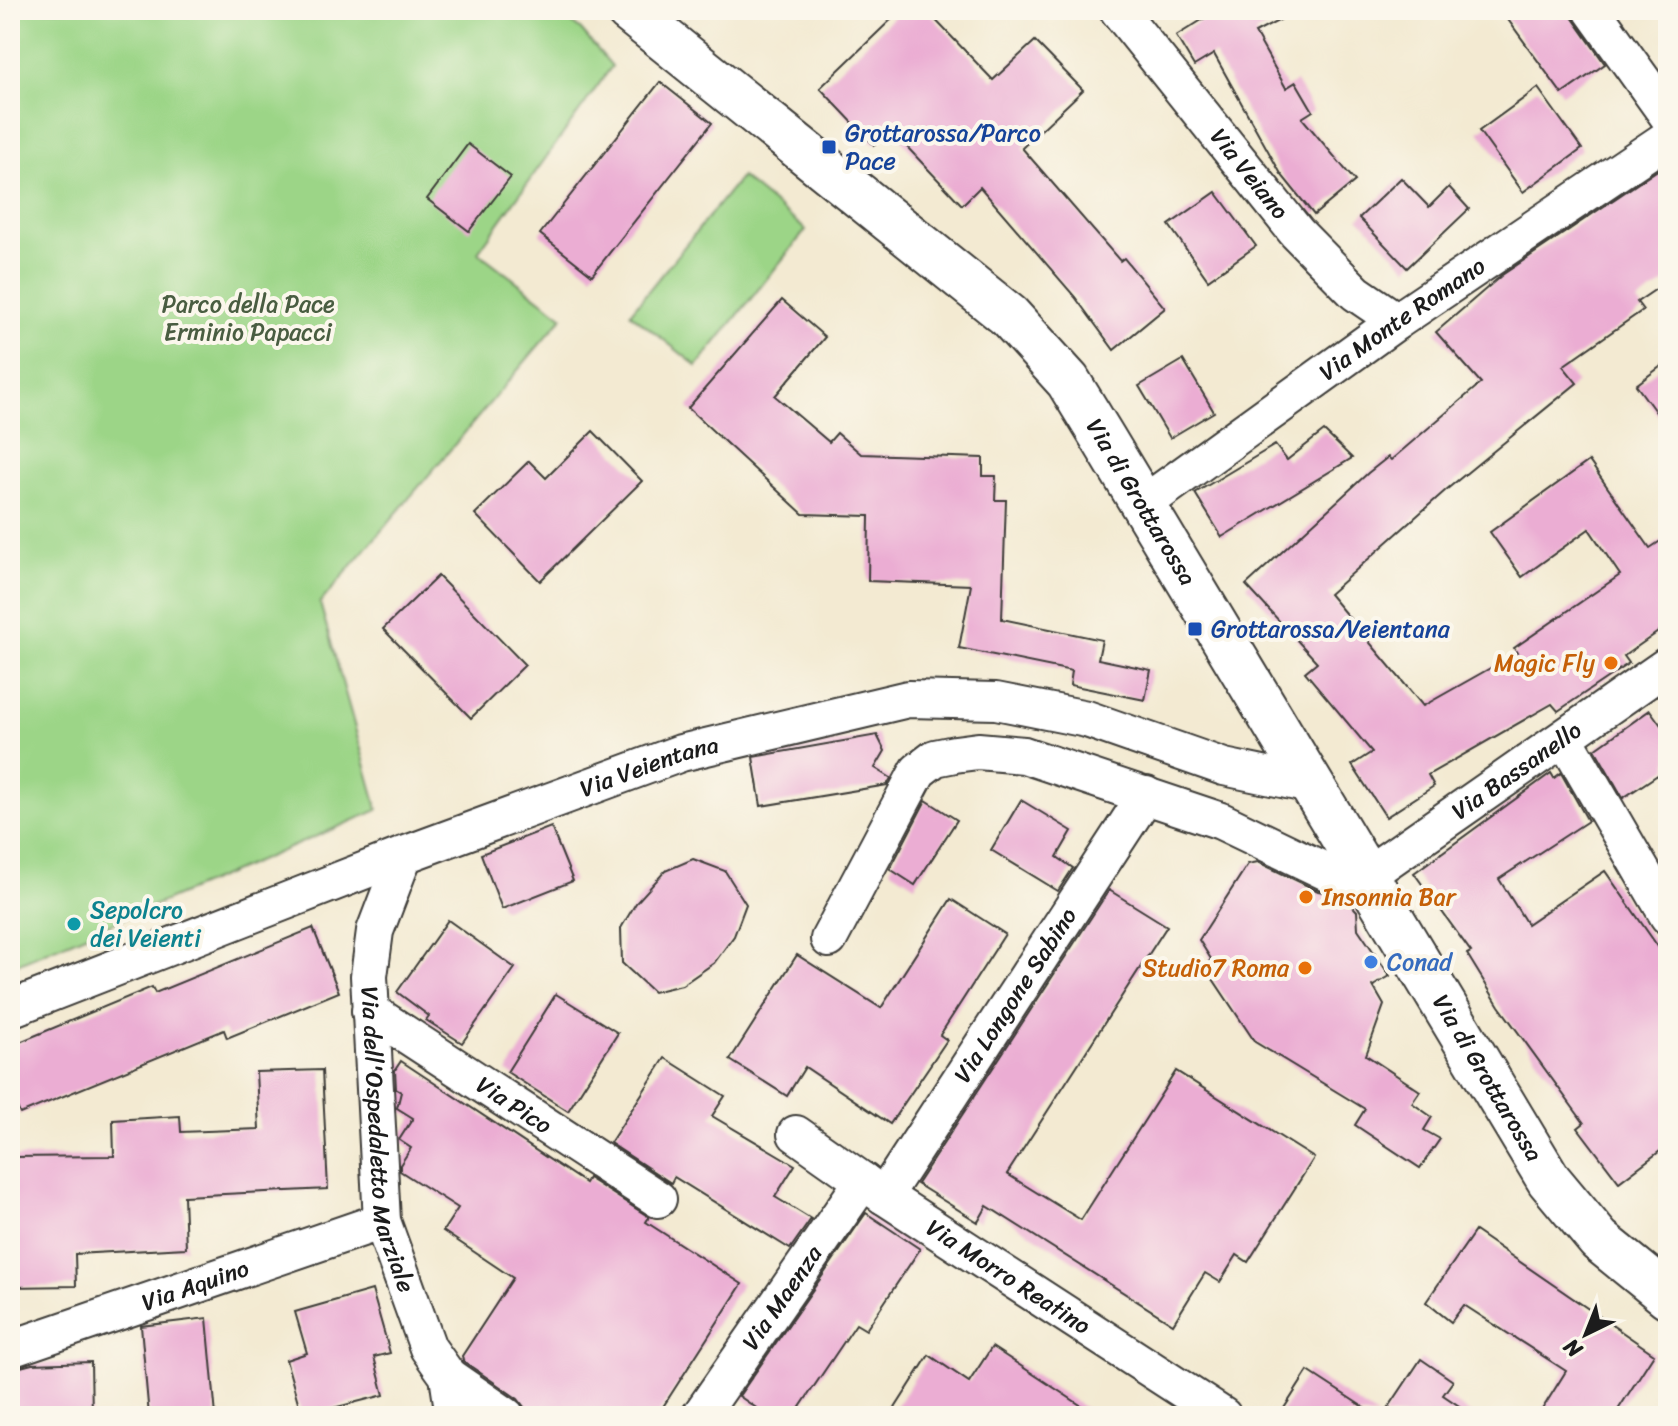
<svg xmlns="http://www.w3.org/2000/svg" width="1678" height="1426" viewBox="0 0 1678 1426" font-family="Sriracha,sans-serif">
  <style>
    .green { fill: #9cd587; stroke: #5c7852; stroke-width: 2 }
    .building { fill: #ebadd3 }
    .lines { fill: none; stroke-linecap: round; stroke-linejoin: round }
    .minor-casing { stroke: #3c3b37; stroke-width: 40 }
    .tertiary-casing { stroke: #3c3b37; stroke-width: 48 }
    .minor { stroke: #fff; stroke-width: 36 }
    .tertiary { stroke: #fff; stroke-width: 44 }
    .transit-dot { fill: #1a4fb4; stroke: #fbf7ec; stroke-width: 3 }
    .food-dot { fill: #e8710a; stroke: #fbf7ec; stroke-width: 3 }
    .culture-dot { fill: #0f9aa8; stroke: #fbf7ec; stroke-width: 3 }
    .shop-dot { fill: #3f7fe0; stroke: #fbf7ec; stroke-width: 3 }
    .labels { text-anchor: middle; stroke-width: 8; stroke-linejoin: round; paint-order: stroke }
    .transit-label { font-size: 24px; fill: #164399; stroke: #fbf7ec; text-anchor: start }
    .street-label { font-size: 24px; fill: #1c1c1c; stroke: #fbf7ec }
    .park-label { font-size: 24px; fill: #495d41; stroke: #fbf7ec }
    .food-label { font-size: 24px; fill: #c56008; stroke: #fbf7ec; text-anchor: end }
    .culture-label { font-size: 24px; fill: #0d838f; stroke: #fbf7ec; text-anchor: start }
    .shop-label { font-size: 24px; fill: #366cbe; stroke: #fbf7ec; text-anchor: start }
  </style>
  <rect width="100%" height="100%" fill="#fbf7ec"/>
  <filter id="ink" filterUnits="userSpaceOnUse"><feTurbulence type="fractalNoise" baseFrequency=".0125" numOctaves="2"/><feDisplacementMap in="SourceGraphic" scale="16" xChannelSelector="R" yChannelSelector="G"/><feConvolveMatrix kernelMatrix="1 2 1 2 8 2 1 2 1" color-interpolation-filters="sRGB"/></filter>
  <filter id="wash" filterUnits="userSpaceOnUse"><feTurbulence type="fractalNoise" baseFrequency=".006" numOctaves="4" result="noise"/><feDisplacementMap in="SourceGraphic" scale="32" xChannelSelector="R" yChannelSelector="G"/><feGaussianBlur stdDeviation="1.8" result="paint"/><feColorMatrix in="noise" values="0 0 0 0 0 0 0 0 0 0 0 0 0 0 0 0 0 1.4 0 .05"/><feComposite in="paint" operator="in"/></filter>
  <g filter="url(#wash)">
    <rect width="100%" height="100%" fill="#f3ead2"/>
    <!-- green -->
    <g class="green">
      <polygon points="10,10 556,10 581,30 612,66 478,252 563,317 320,603 378,810 10,967"/>
      <polygon points="741,177 806,230 697,366 630,313"/>
    </g>
    <g id="blocks">
      <!-- building -->
      <g class="building">
        <polygon points="901,10 926,10 993,80 1035,41 1083,90 1022,148 1120,261 1124,258 1165,308 1114,350 1075,297 980,187 962,205 890,129 874,145 820,88"/>
        <polygon points="1218,10 1299,10 1255,33 1286,88 1296,82 1313,111 1302,118 1355,181 1314,215 1281,174 1214,54 1194,66 1176,36"/>
        <polygon points="1501,10 1567,10 1605,64 1562,94"/>
        <polygon points="660,82 712,123 592,275 540,234"/>
        <polygon points="1538,88 1582,149 1523,192 1479,131"/>
        <polygon points="468,144 511,177 469,231 427,199"/>
        <polygon points="1668,163 1668,281 1637,302 1643,310 1563,366 1577,383 1446,490 1329,594 1423,706 1517,653 1514,648 1620,575 1589,529 1522,577 1490,532 1589,461 1650,548 1668,536 1668,625 1624,656 1629,663 1558,711 1552,704 1428,775 1434,786 1386,817 1352,765 1372,752 1305,672 1317,662 1246,585 1368,473 1388,457 1391,460 1481,383 1436,332 1502,275"/>
        <polygon points="1401,178 1429,207 1449,187 1469,209 1407,268 1359,218"/>
        <polygon points="1216,192 1256,246 1208,280 1169,225"/>
        <polygon points="782,300 825,337 775,396 829,442 837,433 861,454 983,458 983,476 996,476 995,500 1006,500 1002,619 1102,640 1098,659 1151,670 1145,700 1070,685 1072,671 959,648 971,585 868,581 869,516 803,514 688,408"/>
        <polygon points="1183,360 1214,412 1170,438 1139,386"/>
        <polygon points="1668,361 1668,429 1636,385"/>
        <polygon points="593,431 642,481 540,581 475,514 529,461 546,478"/>
        <polygon points="1324,431 1352,458 1222,537 1195,493 1275,445 1287,460"/>
        <polygon points="438,576 525,665 471,718 383,629"/>
        <polygon points="1650,710 1668,735 1668,768 1623,798 1595,749"/>
        <polygon points="877,735 885,751 875,768 891,778 887,785 761,806 753,757"/>
        <polygon points="1551,773 1554,778 1561,773 1588,821 1499,879 1527,924 1605,871 1668,961 1668,1145 1619,1182 1578,1128 1584,1123 1499,1006 1467,954 1471,952 1414,873"/>
        <polygon points="926,800 957,820 915,885 890,869"/>
        <polygon points="1021,800 1072,831 1057,857 1073,868 1058,891 991,850"/>
        <polygon points="551,827 573,881 502,909 481,854"/>
        <polygon points="693,859 725,871 746,904 734,936 714,963 682,985 653,992 622,963 621,928 636,903 665,871"/>
        <polygon points="1258,862 1318,891 1342,895 1357,911 1358,929 1390,976 1373,986 1384,1005 1366,1055 1420,1091 1412,1103 1432,1117 1424,1130 1440,1139 1420,1168 1355,1125 1365,1109 1255,1042 1205,967 1211,959 1199,940 1248,864"/>
        <polygon points="1109,890 1167,926 1007,1174 1081,1220 1176,1071 1314,1158 1248,1262 1237,1255 1220,1282 1205,1273 1173,1324 987,1206 978,1222 917,1184"/>
        <polygon points="951,899 1005,934 940,1035 947,1040 890,1124 805,1067 787,1096 730,1060 797,955 881,1008"/>
        <polygon points="448,920 515,968 462,1043 426,1020 429,1016 397,992"/>
        <polygon points="313,928 339,992 227,1038 224,1030 20,1114 10,1091 10,1046 152,987 155,993"/>
        <polygon points="556,994 618,1033 568,1111 507,1072"/>
        <polygon points="665,1058 725,1096 712,1116 795,1165 775,1197 811,1219 790,1249 674,1177 671,1183 610,1143"/>
        <polygon points="401,1061 585,1183 588,1178 649,1217 646,1222 742,1284 657,1416 531,1416 518,1399 463,1361 462,1356 513,1278 443,1231 458,1208 400,1171 400,1165 411,1148 399,1140 413,1118 397,1108 401,1092 396,1089 395,1070"/>
        <polygon points="322,1070 328,1189 184,1196 186,1248 75,1254 76,1286 10,1287 10,1157 114,1156 113,1120 180,1116 181,1132 259,1129 256,1072"/>
        <polygon points="866,1213 920,1249 866,1330 856,1324 794,1416 768,1416 739,1396"/>
        <polygon points="1475,1231 1654,1354 1614,1416 1538,1416 1566,1371 1464,1305 1451,1322 1426,1302"/>
        <polygon points="372,1290 390,1353 374,1357 384,1395 302,1416 286,1360 307,1353 295,1312"/>
        <polygon points="207,1318 216,1416 149,1416 141,1326"/>
        <polygon points="992,1347 1097,1416 890,1416 929,1355 969,1382"/>
        <polygon points="1421,1359 1453,1381 1443,1395 1474,1416 1383,1416"/>
        <polygon points="91,1362 92,1416 14,1416 13,1369 32,1364"/>
        <polygon points="1308,1371 1377,1416 1279,1416"/>
      </g>
    </g>
  </g>
  <g filter="url(#ink)">
    <use href="#blocks" fill-opacity="0" stroke="#3c3b37" stroke-width="2"/>
    <g class="lines">
      <defs>
        <g id="minor">
          <path id="s1" d="M1118 10 1297 233 1356 293 1397 321"/>
          <polyline points="1592,10 1668,116"/>
          <path id="s2" d="M1142 505 1397 321 1668 138"/>
          <polyline points="1565,739 1668,916"/>
          <path id="s3" d="M404 855 375 931 369 976 382 1221 428 1348 448 1376 454 1416"/>
          <path id="s4" d="M829 939 918 771 935 758 955 754 978 751 1024 755 1221 821 1327 872 1364 877 1668 665"/>
          <path id="s5" d="M10 1009 404 855 681 753 908 699 996 701 1087 719 1224 767 1311 785"/>
          <path id="s6" d="M370 1011 658 1199"/>
          <path id="s7" d="M796 1134 884 1196 1223 1416"/>
          <path id="s8" d="M884 1196 1146 795"/>
          <path id="s9" d="M10 1349 382 1221"/>
          <polyline points="448,1376 506,1416"/>
          <path id="s10" d="M700 1416 863 1181"/>
        </g>
        <g id="tertiary">
          <path id="s11" d="M628 10 1009 316 1068 381 1104 440 1549 1180 1599 1240 1668 1296"/>
        </g>
      </defs>
      <!-- minor casing -->
      <use href="#minor" class="minor-casing"/>
      <!-- tertiary casing -->
      <use href="#tertiary" class="tertiary-casing"/>
      <!-- minor -->
      <use href="#minor" class="minor"/>
      <!-- tertiary -->
      <use href="#tertiary" class="tertiary"/>
    </g>
  </g>
  <!-- markers -->
  <g class="transit-dot">
    <rect x="821" y="139" width="16" height="16" rx="4"/>
    <rect x="1187" y="621" width="16" height="16" rx="4"/>
  </g>
  <g class="food-dot">
    <circle cx="1611" cy="663" r="8"/>
    <circle cx="1306" cy="897" r="8"/>
    <circle cx="1305" cy="968" r="8"/>
  </g>
  <circle class="culture-dot" cx="74" cy="924" r="8"/>
  <circle class="shop-dot" cx="1371" cy="962" r="8"/>
  <g class="labels">
    <!-- transit labels -->
    <g class="transit-label">
      <text x="845" y="141">Grottarossa/Parco<tspan x="845" dy="28">Pace</tspan></text>
      <text x="1211" y="637">Grottarossa/Veientana</text>
    </g>
    <!-- street labels -->
    <g class="street-label">
      <text dy="8" stroke="none"><textPath href="#s1" startOffset="210">Via Veiano</textPath></text>
      <text dy="8" stroke="none"><textPath href="#s2" startOffset="320">Via Monte Romano</textPath></text>
      <text dy="8" stroke="none"><textPath href="#s11" startOffset="718">Via di Grottarossa</textPath></text>
      <text dy="8" stroke="none"><textPath href="#s5" startOffset="684">Via Veientana</textPath></text>
      <text dy="8" stroke="none"><textPath href="#s4" startOffset="850">Via Bassanello</textPath></text>
      <text dy="8" stroke="none"><textPath href="#s8" startOffset="240">Via Longone Sabino</textPath></text>
      <text dy="8" stroke="none"><textPath href="#s11" startOffset="1390">Via di Grottarossa</textPath></text>
      <text dy="8" stroke="none"><textPath href="#s6" startOffset="172">Via Pico</textPath></text>
      <text dy="8" stroke="none"><textPath href="#s3" startOffset="292">Via dell'Ospedaletto Marziale</textPath></text>
      <text dy="8" stroke="none"><textPath href="#s7" startOffset="256">Via Morro Reatino</textPath></text>
      <text dy="8" stroke="none"><textPath href="#s9" startOffset="196">Via Aquino</textPath></text>
      <text dy="8" stroke="none"><textPath href="#s10" startOffset="144">Via Maenza</textPath></text>
    </g>
    <!-- park labels -->
    <g class="park-label">
      <text x="248" y="312">Parco della Pace<tspan x="248" dy="28">Erminio Papacci</tspan></text>
    </g>
    <!-- food labels -->
    <g class="food-label">
      <text x="1595" y="671">Magic Fly</text>
      <text x="1322" y="905" text-anchor="start">Insonnia Bar</text>
      <text x="1289" y="976">Studio7 Roma</text>
    </g>
    <!-- culture labels -->
    <g class="culture-label">
      <text x="90" y="918">Sepolcro<tspan x="90" dy="28">dei Veienti</tspan></text>
    </g>
    <!-- shop labels -->
    <g class="shop-label">
      <text x="1387" y="970">Conad</text>
    </g>
  </g>
  <!-- margin -->
  <rect width="1678" height="1426" fill="none" stroke="#fbf7ec" stroke-width="40"/>
  <!-- north arrow -->
  <g transform="translate(1586 1334) rotate(223)" stroke="#fbf7ec" stroke-width="6" paint-order="stroke">
  <path d="M0-6L14 30L0 20L-14 30Z" fill="#1c1c1c"/>
  <text y="-12" font-size="22" font-weight="bold" text-anchor="middle" fill="#1c1c1c">N</text>
  </g>
</svg>
